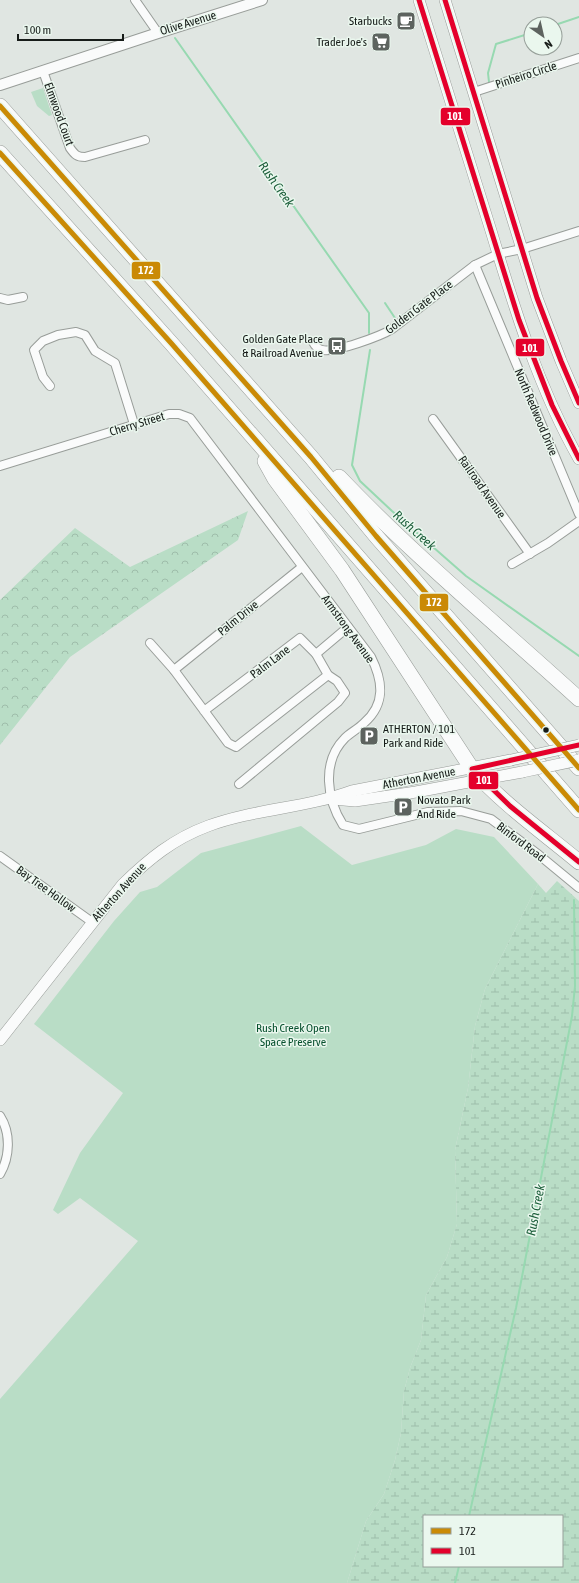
<svg xmlns="http://www.w3.org/2000/svg" width="579" height="1583" viewBox="0 0 579 1583" font-family="'Asap Condensed',sans-serif">
  <style>
    .green { fill: #b9ddc6 }
    .forest { fill: url(#forest-crowns) }
    .wetland { fill: url(#wetland-marsh); fill-rule: evenodd }
    .lines { fill: none; stroke-linecap: round; stroke-linejoin: round }
    .stream { stroke: #97d9b1; stroke-width: 2 }
    .minor-casing { stroke: #989d99; stroke-width: 10 }
    .tertiary-casing { stroke: #989d99; stroke-width: 12 }
    .secondary-casing { stroke: #989d99; stroke-width: 12 }
    .motorway-casing { stroke: #989d99; stroke-width: 16 }
    .minor { stroke: #fafbfb; stroke-width: 8 }
    .tertiary { stroke: #fafbfb; stroke-width: 10 }
    .secondary { stroke: #fafbfb; stroke-width: 11 }
    .motorway { stroke: #fafbfb; stroke-width: 15 }
    .secondary-bridge-casing { stroke: #989d99; stroke-width: 12; stroke-linecap: butt }
    .secondary-bridge { stroke: #fafbfb; stroke-width: 11 }
    .bus-1-casing { stroke: #eaf7ee; stroke-width: 8 }
    .bus-2-casing { stroke: #eaf7ee; stroke-width: 8 }
    .bus-1 { stroke: #ca8a05; stroke-width: 5 }
    .bus-2 { stroke: #e4002b; stroke-width: 5 }
    .bus-dot { fill: #171c19; stroke: #eaf7ee; stroke-width: 1.5 }
    .labels { text-anchor: middle; stroke-width: 3; stroke-linejoin: round; paint-order: stroke }
    .poi-label { font-size: 12px; fill: #171c19; stroke: #eaf7ee; text-anchor: end }
    .street-label { font-size: 12px; fill: #171c19; stroke: #eaf7ee }
    .park-label { font-size: 12px; fill: #08512f; stroke: #eaf7ee }
    .water-label { font-size: 13px; font-style: italic; fill: #1d5f3b; stroke: #eaf7ee }
    .line-badge { stroke: #eaf7ee; stroke-width: 1.5 }
    .badge-label { font-size: 11px; text-anchor: middle; font-weight: bold; fill: #fff }
  </style>
  <defs>
    <pattern id="forest-crowns" width="20" height="18" patternUnits="userSpaceOnUse"><rect width="20" height="18" fill="#b9ddc6"/><path d="M2 6a3 3 0 1 1 6 0M12 15a3 3 0 1 1 6 0" fill="none" stroke="#9ebdaa"/></pattern>
    <pattern id="wetland-marsh" width="20" height="14" patternUnits="userSpaceOnUse"><rect width="20" height="14" fill="#b9ddc6"/><path d="M1 5h8M5 5V1M11 12h8M15 12V8" fill="none" stroke="#9ebdaa"/></pattern>
  </defs>
  <rect width="100%" height="100%" fill="#e0e6e2"/>
  <!-- green -->
  <g class="green">
    <polygon points="43,88 52,115 49,116 37,106 31,92"/>
    <polygon points="301,826 352,865 426,845 456,829 494,837 538,884 485,989 475,1026 468,1088 455,1150 457,1224 447,1257 426,1295 421,1340 410,1368 404,1391 401,1433 395,1460 384,1494 366,1521 347,1583 0,1583 0,1399 138,1241 80,1198 58,1214 53,1210 80,1153 123,1093 34,1024 114,921 140,892 157,887 201,853"/>
  </g>
  <!-- forest -->
  <polygon class="forest" points="248,511 238,540 70,657 0,745 0,600 75,528 130,567"/>
  <!-- wetland -->
  <path class="wetland" d="M557 881 579 901V1583H347L366 1521 384 1494 395 1460 401 1433 404 1391 410 1368 421 1340 426 1295 447 1257 457 1224 455 1150 468 1088 475 1026 485 989 538 884 546 893ZM424 1516H562V1566H424Z"/>
  <g class="lines">
    <!-- stream -->
    <g class="stream">
      <polyline points="555,25 579,17"/>
      <polyline points="175,38 369,313 369,333"/>
      <polyline points="489,82 488,73 496,44 531,33"/>
      <polyline points="385,303 395,318"/>
      <polyline points="370,350 352,465 360,481 392,511 466,576 579,656"/>
      <polyline points="469,1516 516,1308 572,1016 575,986 574,900"/>
      <polyline points="455,1583 459,1566"/>
    </g>
    <defs>
      <g id="minor">
        <polyline points="135,0 158,33"/>
        <path d="M43 71 70 148C75 155 77 157 85 157L145 140"/>
        <polyline points="474,92 579,58"/>
        <polyline points="475,265 579,514"/>
        <polyline points="0,298 8,300 23,297"/>
        <path d="M313 342C315 346 318 349 322 350 335 353 381 336 392 329L475 265 498 254 522 249 579 231"/>
        <polyline points="50,386 43,377 34,350 43,341 58,335 76,332 85,335 95,351 115,363 134,424"/>
        <polyline points="433,419 530,554"/>
        <path d="M0 466 169 414H179L190 418 371 657C383 681 386 704 364 723 358 729 350 733 345 738 321 762 327 800 343 825L359 829 428 812 461 811 491 819 539 855 579 888"/>
        <polyline points="512,564 548,543 579,521"/>
        <polyline points="150,643 174,670 228,743 236,747 328,675 316,654 300,638 204,711"/>
        <polyline points="316,654 348,627"/>
        <polyline points="174,670 302,567"/>
        <polyline points="239,784 338,702 345,693 337,681 328,675"/>
        <polyline points="0,856 92,922"/>
        <path d="M0 1116C11 1133 10 1157 0 1174"/>
      </g>
      <polyline id="tertiary" points="0,85 158,33 262,0"/>
      <g id="secondary">
        <path d="M419 0C443 78 468 156 492 234 515 310 539 389 579 459"/>
        <polyline points="445,0 537,298 561,361 579,403"/>
        <polyline points="333,799 355,801 416,792 522,772"/>
        <path d="M0 1040 123 884C149 859 173 839 208 826 254 809 306 808 352 791L511 760"/>
      </g>
      <g id="motorway">
        <polyline points="0,106 311,457 376,536 579,768"/>
        <polyline points="0,153 171,343 579,810"/>
        <path d="M265 461 275 479 342 570 472 769C503 804 543 832 579 862"/>
        <path d="M339 477C414 556 499 626 579 699"/>
      </g>
    </defs>
    <!-- minor casing -->
    <use href="#minor" class="minor-casing"/>
    <!-- tertiary casing -->
    <use href="#tertiary" class="tertiary-casing"/>
    <!-- secondary casing -->
    <use href="#secondary" class="secondary-casing"/>
    <!-- motorway casing -->
    <use href="#motorway" class="motorway-casing"/>
    <!-- minor -->
    <use href="#minor" class="minor"/>
    <!-- tertiary -->
    <use href="#tertiary" class="tertiary"/>
    <!-- secondary -->
    <use href="#secondary" class="secondary"/>
    <!-- motorway -->
    <use href="#motorway" class="motorway"/>
    <defs>
      <g id="secondary-bridge">
        <polyline points="511,760 579,745"/>
        <polyline points="522,772 579,760"/>
      </g>
    </defs>
    <!-- secondary-bridge casing -->
    <use href="#secondary-bridge" class="secondary-bridge-casing"/>
    <!-- secondary-bridge -->
    <use href="#secondary-bridge" class="secondary-bridge"/>
    <defs>
      <g id="bus-1">
        <polyline points="0,106 311,457 376,536 579,768"/>
        <polyline points="0,153 171,343 579,810"/>
      </g>
      <g id="bus-2">
        <polyline points="419,0 519,320 552,405 579,459"/>
        <polyline points="445,0 537,298 561,361 579,403"/>
        <polyline points="579,745 472,769 510,806 579,862"/>
      </g>
    </defs>
    <!-- bus-1 casing -->
    <use href="#bus-1" class="bus-1-casing"/>
    <!-- bus-2 casing -->
    <use href="#bus-2" class="bus-2-casing"/>
    <!-- bus-1 -->
    <use href="#bus-1" class="bus-1"/>
    <!-- bus-2 -->
    <use href="#bus-2" class="bus-2"/>
  </g>
  <!-- icons -->
  <defs>
    <symbol id="cafe-square" viewBox="-11 -11 22 22"><rect x="-9" y="-9" width="18" height="18" rx="4" fill="#5d635f" stroke="#eaf7ee"/><path d="M-5.5-4.5H6V0H3Q3 3.5 0 3.5H-2.5Q-5.5 3.5-5.5 0ZM3-3.2v2h1.7v-2ZM-6 4.5H4V6H-6Z" fill="#fff"/></symbol>
    <symbol id="supermarket-square" viewBox="-11 -11 22 22"><rect x="-9" y="-9" width="18" height="18" rx="4" fill="#5d635f" stroke="#eaf7ee"/><path d="M-6-5.5h2.5l.6 2H6L4.5 2H-2.5L-4.4-4H-6ZM-1.5 3.2a1.3 1.3 0 1 0 .1 0ZM3 3.2a1.3 1.3 0 1 0 .1 0Z" fill="#fff"/></symbol>
    <symbol id="bus-square" viewBox="-11 -11 22 22"><rect x="-9" y="-9" width="18" height="18" rx="4" fill="#5d635f" stroke="#eaf7ee"/><path d="M-5-6H5V4H4V6H2V4H-2V6H-4V4H-5ZM-3.5-4V0h7V-4ZM-3.5 1.2v1.5H-2V1.2ZM2 1.2v1.5H3.5V1.2Z" fill="#fff"/></symbol>
    <symbol id="parking-square" viewBox="-11 -11 22 22"><rect x="-9" y="-9" width="18" height="18" rx="4" fill="#5d635f" stroke="#eaf7ee"/><path d="M-3.5-5.5H1a3.5 3.5 0 0 1 0 7H-1V5.5H-3.5ZM-1-3.4V-.6H.8a1.4 1.4 0 0 0 0-2.8Z" fill="#fff"/></symbol>
  </defs>
  <g fill-rule="evenodd">
    <use href="#cafe-square" x="395" y="10" width="22" height="22"/>
    <use href="#supermarket-square" x="370" y="31" width="22" height="22"/>
    <use href="#bus-square" x="326" y="335" width="22" height="22"/>
    <use href="#parking-square" x="358" y="725" width="22" height="22"/>
    <use href="#parking-square" x="392" y="796" width="22" height="22"/>
  </g>
  <!-- markers -->
  <circle class="bus-dot" cx="546" cy="730" r="3.5"/>
  <g class="labels">
    <!-- poi labels -->
    <g class="poi-label">
      <text x="392" y="25">Starbucks</text>
      <text x="367" y="46">Trader Joe's</text>
      <text x="323" y="343">Golden Gate Place<tspan x="323" dy="14">&amp; Railroad Avenue</tspan></text>
      <text x="383" y="733" text-anchor="start">ATHERTON / 101<tspan x="383" dy="14">Park and Ride</tspan></text>
      <text x="417" y="804" text-anchor="start">Novato Park<tspan x="417" dy="14">And Ride</tspan></text>
    </g>
    <!-- street labels -->
    <g class="street-label">
      <text transform="translate(188 23) rotate(-17)" y="4">Olive Avenue</text>
      <text transform="translate(526 75) rotate(-18)" y="4">Pinheiro Circle</text>
      <text transform="translate(59 114) rotate(70)" y="4">Elmwood Court</text>
      <text transform="translate(419 307) rotate(-37)" y="4">Golden Gate Place</text>
      <text transform="translate(536 412) rotate(67)" y="4">North Redwood Drive</text>
      <text transform="translate(137 424) rotate(-17)" y="4">Cherry Street</text>
      <text transform="translate(482 487) rotate(55)" y="4">Railroad Avenue</text>
      <text transform="translate(238 618) rotate(-39)" y="4">Palm Drive</text>
      <text transform="translate(348 629) rotate(54)" y="4">Armstrong Avenue</text>
      <text transform="translate(270 662) rotate(-37)" y="4">Palm Lane</text>
      <text transform="translate(419 778) rotate(-11)" y="4">Atherton Avenue</text>
      <text transform="translate(521 842) rotate(37)" y="4">Binford Road</text>
      <text transform="translate(46 889) rotate(36)" y="4">Bay Tree Hollow</text>
      <text transform="translate(119 892) rotate(-48)" y="4">Atherton Avenue</text>
    </g>
    <!-- park labels -->
    <g class="park-label">
      <text x="293" y="1032">Rush Creek Open<tspan x="293" dy="14">Space Preserve</tspan></text>
    </g>
    <!-- water labels -->
    <g class="water-label">
      <text transform="translate(277 184) rotate(55)" y="5">Rush Creek</text>
      <text transform="translate(415 530) rotate(42)" y="5">Rush Creek</text>
      <text transform="translate(535 1210) rotate(-79)" y="5">Rush Creek</text>
    </g>
  </g>
  <g class="line-badge">
    <rect x="440" y="107" width="31" height="19" rx="4" fill="#e4002b"/>
    <rect x="131" y="261" width="30" height="19" rx="4" fill="#ca8a05"/>
    <rect x="515" y="338" width="30" height="19" rx="4" fill="#e4002b"/>
    <rect x="419" y="593" width="30" height="19" rx="4" fill="#ca8a05"/>
    <rect x="468" y="771" width="31" height="19" rx="4" fill="#e4002b"/>
  </g>
  <g class="badge-label">
    <text x="455" y="120">101</text>
    <text x="146" y="274">172</text>
    <text x="530" y="352">101</text>
    <text x="434" y="606">172</text>
    <text x="484" y="784">101</text>
  </g>
  <!-- legend -->
  <rect x="423" y="1515" width="140" height="52" fill="#eaf7ee" stroke="#969f99"/>
  <rect x="431" y="1528" width="20" height="6" fill="#ca8a05" stroke="#969f99"/>
  <text x="459" y="1535" font-size="12" fill="#171c19">172</text>
  <rect x="431" y="1548" width="20" height="6" fill="#e4002b" stroke="#969f99"/>
  <text x="459" y="1555" font-size="12" fill="#171c19">101</text>
  <!-- north arrow -->
  <g transform="translate(543 36) rotate(146)"><circle r="19" fill="#eaf7ee" stroke="#969f99"/>
  <path d="M0-3L7 15L0 10L-7 15Z" fill="#5d635f"/>
  <text y="-6" font-size="11" font-weight="bold" text-anchor="middle" fill="#171c19">N</text>
  </g>
  <!-- scale -->
  <path d="M18 34v6h105v-6" fill="none" stroke="#171c19" stroke-width="2"/>
  <text x="24" y="34" font-size="12" fill="#171c19" stroke="#eaf7ee" stroke-width="3" paint-order="stroke">100 m</text>
</svg>
